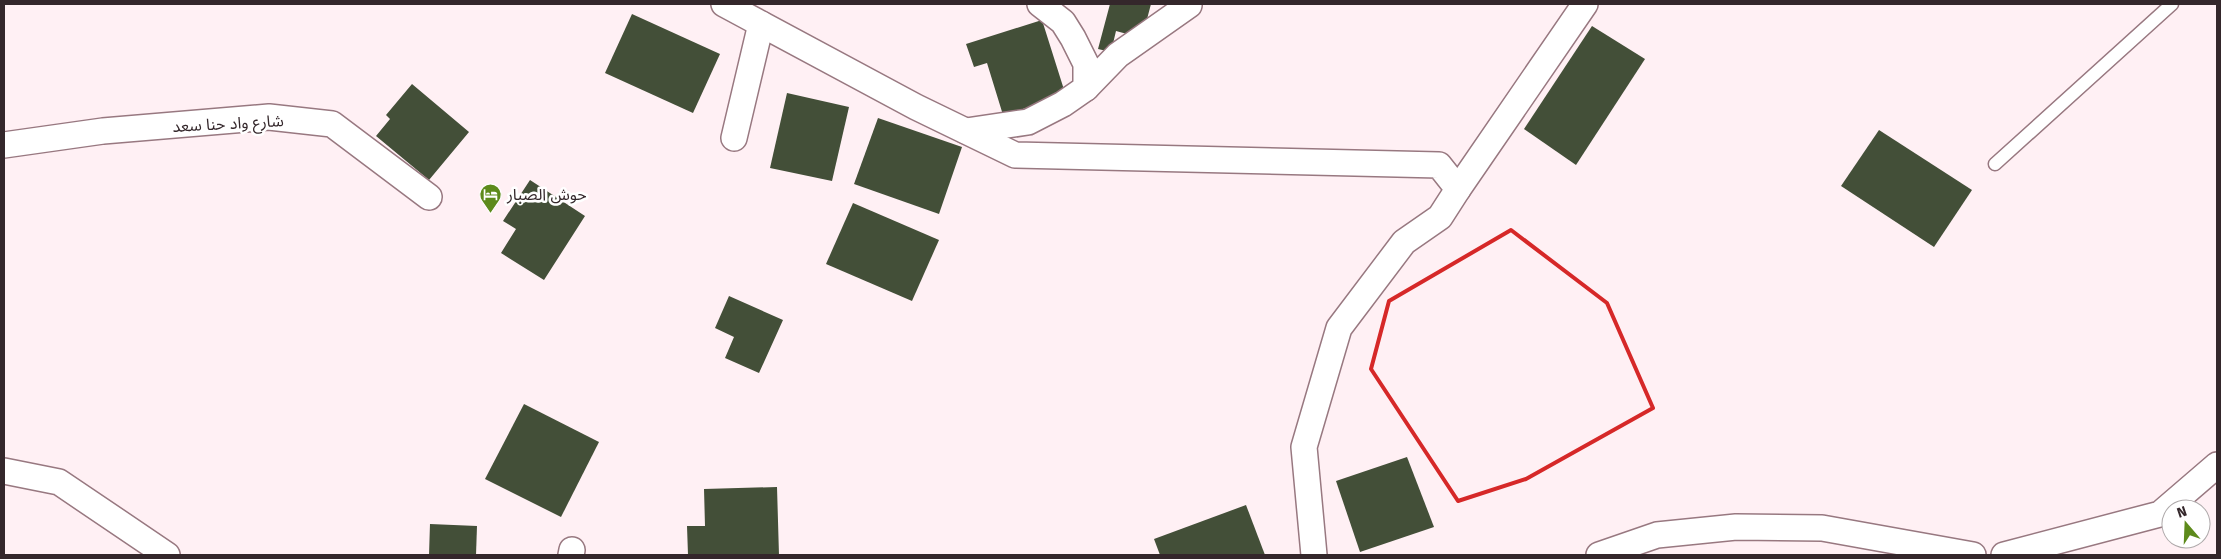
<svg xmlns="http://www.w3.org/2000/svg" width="2221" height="559" viewBox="0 0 2221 559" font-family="'Fira Sans','Noto Sans Arabic',sans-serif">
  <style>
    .building { fill: #434f38 }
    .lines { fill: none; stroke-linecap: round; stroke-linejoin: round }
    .lane-casing { stroke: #987880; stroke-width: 15 }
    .street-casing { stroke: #987880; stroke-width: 28 }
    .lane { stroke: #fff; stroke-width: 12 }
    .street { stroke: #fff; stroke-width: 25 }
    .marked { fill: none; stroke: #d62828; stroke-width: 4; stroke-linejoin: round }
    .labels { text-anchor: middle; stroke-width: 5; stroke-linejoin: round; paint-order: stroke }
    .street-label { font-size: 16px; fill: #34272b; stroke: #fff }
    .poi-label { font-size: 16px; fill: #34272b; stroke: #fff; text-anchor: start }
  </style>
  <rect width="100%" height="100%" fill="#fff0f4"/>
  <!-- building -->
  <g class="building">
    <polygon points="1110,4 1151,4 1142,38 1116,31 1111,52 1098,49"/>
    <polygon points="632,14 720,54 693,113 605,73"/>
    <polygon points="1042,20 1066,96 1003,115 987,63 974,67 966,44"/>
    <polygon points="1592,26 1645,59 1576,165 1524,129"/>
    <polygon points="412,84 469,132 429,180 376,136 390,119 386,115"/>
    <polygon points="787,93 849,107 832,181 770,168"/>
    <polygon points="878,118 962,147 939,214 854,184"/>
    <polygon points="1879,130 1972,190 1934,247 1841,186"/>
    <polygon points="530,180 585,216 544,280 501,253 516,229 503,221"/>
    <polygon points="853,203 939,240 912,301 826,264"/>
    <polygon points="729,296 783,320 759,373 725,358 734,337 715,328"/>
    <polygon points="524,404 599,442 561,517 485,479"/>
    <polygon points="1407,457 1434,527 1360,552 1336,481"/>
    <polygon points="777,487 779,555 688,555 687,526 705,526 704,489"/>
    <polygon points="1246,505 1265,555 1160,555 1154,539"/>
    <polygon points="430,524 477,526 476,555 429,555"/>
  </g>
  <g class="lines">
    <defs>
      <polyline id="lane" points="1995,164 2172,4"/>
      <g id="street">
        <polyline points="724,4 916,107 1015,155 1439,165 1458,189 1440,217 1404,242 1339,328 1304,447 1314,555"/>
        <polyline points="1086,88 1118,55 1189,5"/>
        <polyline points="966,131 1028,122 1063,104 1086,88 1086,64 1073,38 1063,22 1040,4"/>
        <polyline points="734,138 761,24"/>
        <polyline points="4,145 103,131 269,117 332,124 429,197"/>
        <polyline points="1458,189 1585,4"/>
        <polyline points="4,471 59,482 167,555"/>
        <polyline points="571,555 572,550"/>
        <polyline points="1599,555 1657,535 1736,527 1822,528 1973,555"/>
        <polyline points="2004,555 2160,514 2217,465"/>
      </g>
    </defs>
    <!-- lane casing -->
    <use href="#lane" class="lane-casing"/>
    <!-- street casing -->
    <use href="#street" class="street-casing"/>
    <!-- lane -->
    <use href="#lane" class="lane"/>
    <!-- street -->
    <use href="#street" class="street"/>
  </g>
  <!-- marked area -->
  <path class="marked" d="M1511 230 1607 303 1653 408 1526 479 1458 501 1371 369 1389 301Z"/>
  <!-- icons -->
  <defs>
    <symbol id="hotel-pin" viewBox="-11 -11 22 30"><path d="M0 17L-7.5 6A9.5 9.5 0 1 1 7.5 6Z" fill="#5d8a1b" stroke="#fff"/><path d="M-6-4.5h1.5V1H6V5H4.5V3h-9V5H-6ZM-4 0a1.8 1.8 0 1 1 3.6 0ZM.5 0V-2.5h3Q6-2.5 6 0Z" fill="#fff"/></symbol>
  </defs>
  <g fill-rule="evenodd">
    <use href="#hotel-pin" x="478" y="182" width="25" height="34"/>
  </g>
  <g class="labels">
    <!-- street labels -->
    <g class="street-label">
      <text transform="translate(228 123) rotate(-3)" y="6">شارع واد حنا سعد</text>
    </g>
    <!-- poi labels -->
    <g class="poi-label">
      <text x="507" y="200">حوش الصبار</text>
    </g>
  </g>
  <!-- border -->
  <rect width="2221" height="559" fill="none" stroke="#34272b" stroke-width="10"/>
  <!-- north arrow -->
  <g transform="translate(2186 524) rotate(341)"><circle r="24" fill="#ffffff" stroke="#aea9aa"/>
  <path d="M0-4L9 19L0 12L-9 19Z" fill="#5d8a1b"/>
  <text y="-8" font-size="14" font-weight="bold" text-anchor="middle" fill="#34272b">N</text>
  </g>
</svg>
